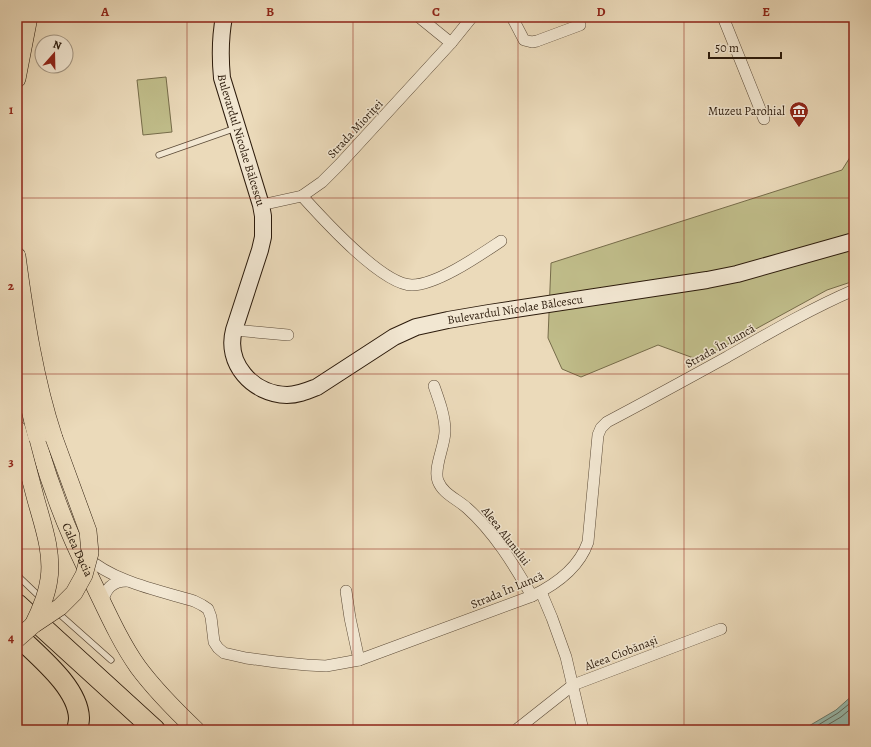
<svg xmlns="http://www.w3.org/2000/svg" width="871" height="747" viewBox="0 0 871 747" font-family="Alegreya,serif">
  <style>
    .green { fill: #c0bd8a; stroke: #766c4a }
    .water { fill: #98bbaf; stroke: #6c7b6d }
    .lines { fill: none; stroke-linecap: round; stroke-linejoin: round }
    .shore { stroke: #626a5d; stroke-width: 1 }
    .lane-casing { stroke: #5b4a37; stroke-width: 7 }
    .street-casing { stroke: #5b4a37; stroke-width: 12 }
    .secondary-casing { stroke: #2b1a0b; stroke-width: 18 }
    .primary-casing { stroke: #2b1a0b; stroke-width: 18 }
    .highway-casing { stroke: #2b1a0b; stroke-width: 22 }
    .lane { stroke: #f2e7d2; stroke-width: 5.5 }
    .street { stroke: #f2e7d2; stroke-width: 11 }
    .secondary { stroke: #f2e7d2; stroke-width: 16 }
    .primary { stroke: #ebdaba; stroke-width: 17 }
    .highway { stroke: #ebdaba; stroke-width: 20 }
    .primary-bridge-casing { stroke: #2b1a0b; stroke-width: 18; stroke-linecap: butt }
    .primary-bridge { stroke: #ebdaba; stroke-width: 17 }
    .grid { fill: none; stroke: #8f2418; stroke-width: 1; stroke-opacity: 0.55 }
    .labels { text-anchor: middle; stroke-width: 3; stroke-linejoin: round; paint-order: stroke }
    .poi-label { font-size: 12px; fill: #2b1a0b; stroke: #f2e7d2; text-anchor: end }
    .street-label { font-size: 12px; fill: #2b1a0b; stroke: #f2e7d2 }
    .neatline { fill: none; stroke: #8f2418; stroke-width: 1.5 }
    .grid-label { font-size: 13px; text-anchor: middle; font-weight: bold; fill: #8f2418 }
  </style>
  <rect width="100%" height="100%" fill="#ebdaba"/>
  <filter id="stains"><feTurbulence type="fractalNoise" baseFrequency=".005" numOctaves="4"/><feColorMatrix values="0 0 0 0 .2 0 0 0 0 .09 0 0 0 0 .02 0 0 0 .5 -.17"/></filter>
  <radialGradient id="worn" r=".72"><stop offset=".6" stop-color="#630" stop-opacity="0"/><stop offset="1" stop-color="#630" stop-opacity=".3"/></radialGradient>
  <!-- green -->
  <g class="green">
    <polygon points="166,77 172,132 143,135 137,80"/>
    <polygon points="854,151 854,281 827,290 699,360 658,345 581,377 562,369 548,338 551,263 842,170"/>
  </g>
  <!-- water -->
  <polygon class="water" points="854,694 854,730 802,730 836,710"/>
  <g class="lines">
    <!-- shore -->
    <g class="shore">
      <polyline points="810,730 838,713 854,700"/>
      <polyline points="819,730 841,717 854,706"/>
    </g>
    <defs>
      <g id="lane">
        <polyline points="159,155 236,128"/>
        <polyline points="17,572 20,578 41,598"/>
        <polyline points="57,612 111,660"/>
      </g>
      <g id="street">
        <polyline points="419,17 451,43"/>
        <polyline points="512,17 524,40 532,42 537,41 580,25"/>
        <polyline points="723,17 764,119"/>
        <path d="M302 196C322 218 382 285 412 285 437 285 480 255 501 241"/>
        <polyline points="261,205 302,196 322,182 340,164 451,43 472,17"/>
        <polyline points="234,330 288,335"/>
        <path d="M434 386C439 400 445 416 445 431 445 446 433 468 438 481 443 494 457 499 467 508 494 532 514 565 532 596"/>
        <path d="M85 556C114 582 157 590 194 601L202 605 208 609 211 617 214 642 218 648 224 653 246 658 276 662 307 665 326 666 359 660 532 596C557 584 579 568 588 542L598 435 601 428 607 422C647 401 687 379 727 357 769 333 810 309 854 290"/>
        <polyline points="346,591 350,618 359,660"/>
        <polyline points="541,592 552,618 566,657 583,730"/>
        <path d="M103 604C104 589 112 581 127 581"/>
        <polyline points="516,730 573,685 721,629"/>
      </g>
      <g id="secondary">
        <path id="s1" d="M224 17C220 38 220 57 222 78L261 205 263 216V237L260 250 234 330C225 363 252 394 287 395 298 395 307 391 317 387L394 337 416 327 448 320 489 313 707 280 737 274 854 241"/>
      </g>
      <g id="primary">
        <polyline points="17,79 29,17"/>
        <path d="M17 256C25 316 35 381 54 438"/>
        <path id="s2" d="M17 342C25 392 36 444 54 492 65 525 80 556 95 587 108 614 121 643 138 667 155 690 175 710 196 730"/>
        <polyline points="17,429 21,443"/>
      </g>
      <g id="highway">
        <polyline points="17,604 155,730"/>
        <path d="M17 635C38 656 78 687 79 718 79 722 78 726 77 730"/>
      </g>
    </defs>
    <!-- lane casing -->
    <use href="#lane" class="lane-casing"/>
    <!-- street casing -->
    <use href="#street" class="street-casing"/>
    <!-- secondary casing -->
    <use href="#secondary" class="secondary-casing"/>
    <!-- primary casing -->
    <use href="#primary" class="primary-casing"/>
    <!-- highway casing -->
    <use href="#highway" class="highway-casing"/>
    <!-- lane -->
    <use href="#lane" class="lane"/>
    <!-- street -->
    <use href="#street" class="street"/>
    <!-- secondary -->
    <use href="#secondary" class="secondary"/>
    <!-- primary -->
    <use href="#primary" class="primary"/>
    <!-- highway -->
    <use href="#highway" class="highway"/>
    <defs>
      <g id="primary-bridge">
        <path d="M21 443C26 462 31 481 36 500 43 525 53 553 49 579 47 595 40 611 33 625"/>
        <polyline points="17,639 33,625 60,607 74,593 84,575 90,553 88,531 54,438"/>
      </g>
    </defs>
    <!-- primary-bridge casing -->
    <use href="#primary-bridge" class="primary-bridge-casing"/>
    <!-- primary-bridge -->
    <use href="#primary-bridge" class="primary-bridge"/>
  </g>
  <!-- grid -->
  <path class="grid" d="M187 17V730M353 17V730M518 17V730M684 17V730M17 198H854M17 374H854M17 549H854"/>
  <!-- icons -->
  <defs>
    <symbol id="museum-pin" viewBox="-11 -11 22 30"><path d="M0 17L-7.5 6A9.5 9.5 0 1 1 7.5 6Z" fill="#8f2418" stroke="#f2e7d2"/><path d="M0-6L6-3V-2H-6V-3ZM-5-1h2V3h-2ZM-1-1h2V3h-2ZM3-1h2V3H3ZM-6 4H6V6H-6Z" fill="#fff"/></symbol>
  </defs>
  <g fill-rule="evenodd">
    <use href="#museum-pin" x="788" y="100" width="22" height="30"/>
  </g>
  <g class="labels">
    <!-- poi labels -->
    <g class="poi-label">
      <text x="785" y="115">Muzeu Parohial</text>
    </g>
    <!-- street labels -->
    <g class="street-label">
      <text transform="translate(355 129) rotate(-47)" y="4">Strada Mioriței</text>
      <text dy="4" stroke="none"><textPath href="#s1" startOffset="126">Bulevardul Nicolae Bălcescu</textPath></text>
      <text dy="4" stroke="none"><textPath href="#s1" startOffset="668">Bulevardul Nicolae Bălcescu</textPath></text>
      <text transform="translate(720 346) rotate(-29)" y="4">Strada În Luncă</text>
      <text transform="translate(506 536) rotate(52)" y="4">Aleea Alunului</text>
      <text dy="4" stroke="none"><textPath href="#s2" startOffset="217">Calea Dacia</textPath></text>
      <text transform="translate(507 590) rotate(-23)" y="4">Strada În Luncă</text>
      <text transform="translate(621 653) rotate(-21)" y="4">Aleea Ciobănași</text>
    </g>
  </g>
  <!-- margin -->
  <rect width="871" height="747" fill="none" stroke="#ebdaba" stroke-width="44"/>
  <!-- north arrow -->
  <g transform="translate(54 54) rotate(20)"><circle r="19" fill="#f2e7d2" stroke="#a29582"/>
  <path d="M0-3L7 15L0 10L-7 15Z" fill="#8f2418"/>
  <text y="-6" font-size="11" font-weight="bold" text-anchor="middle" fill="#2b1a0b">N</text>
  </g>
  <!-- scale -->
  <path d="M709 52v6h72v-6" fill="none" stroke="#2b1a0b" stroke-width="2"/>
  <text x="715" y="52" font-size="12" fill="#2b1a0b" stroke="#f2e7d2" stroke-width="3" paint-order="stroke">50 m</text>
  <rect x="22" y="22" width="827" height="703" class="neatline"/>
  <g class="grid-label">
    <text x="105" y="16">A</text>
    <text x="270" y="16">B</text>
    <text x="436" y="16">C</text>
    <text x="601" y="16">D</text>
    <text x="766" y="16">E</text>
    <text x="11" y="114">1</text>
    <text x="11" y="290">2</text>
    <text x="11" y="466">3</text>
    <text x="11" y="642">4</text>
  </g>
  <rect width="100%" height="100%" filter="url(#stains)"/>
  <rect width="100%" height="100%" fill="url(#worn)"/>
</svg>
